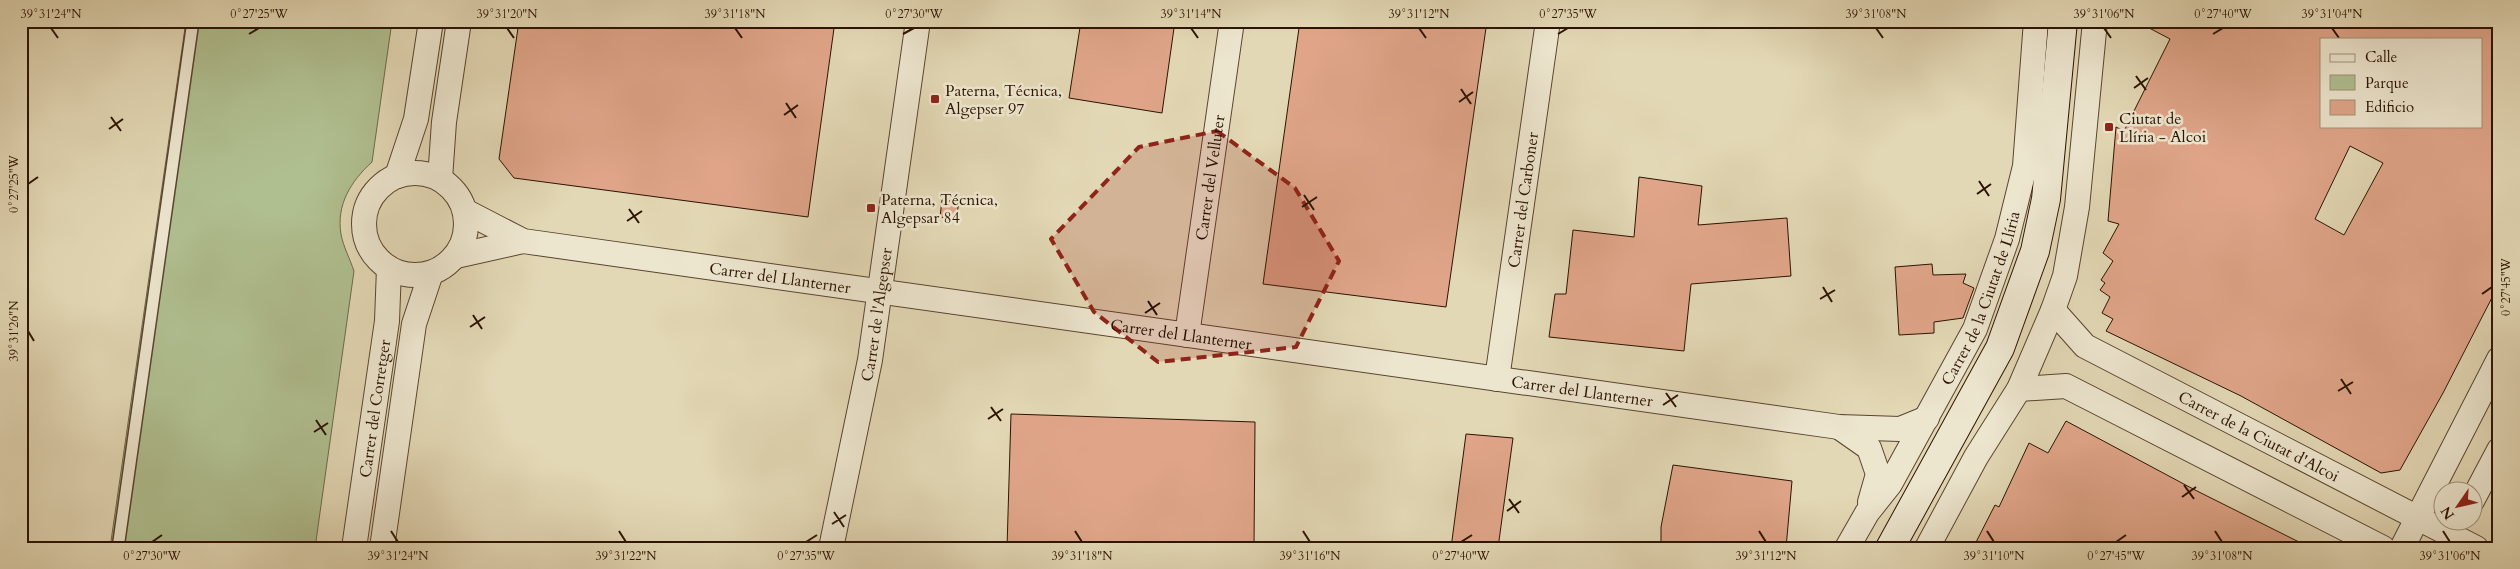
<svg xmlns="http://www.w3.org/2000/svg" width="2520" height="569" viewBox="0 0 2520 569" font-family="Cardo,serif">
  <style>
    .green { fill: #b0bf90; stroke: #6e6949 }
    .building { fill: #e0a589; stroke: #2b1302; fill-rule: evenodd }
    .lines { fill: none; stroke-linecap: round; stroke-linejoin: round }
    .lane-casing { stroke: #59442f; stroke-width: 14 }
    .street-casing { stroke: #59442f; stroke-width: 26 }
    .secondary-casing { stroke: #2b1302; stroke-width: 30 }
    .lane { stroke: #ede6cf; stroke-width: 11 }
    .street { stroke: #ede6cf; stroke-width: 24 }
    .secondary { stroke: #ede6cf; stroke-width: 28 }
    .marked { fill: #8f2418; fill-opacity: 0.2; stroke: #8f2418; stroke-width: 4; stroke-dasharray: 10 6; stroke-linejoin: round }
    .ticks { fill: none; stroke: #2b1302; stroke-width: 2 }
    .poi-dot { fill: #8f2418; stroke: #ede6cf; stroke-width: 2 }
    .labels { text-anchor: middle; stroke-width: 5; stroke-linejoin: round; paint-order: stroke }
    .poi-label { font-size: 16px; fill: #2b1302; stroke: #ede6cf; text-anchor: start }
    .street-label { font-size: 16px; fill: #2b1302; stroke: #ede6cf }
    .neatline { fill: none; stroke: #2b1302; stroke-width: 2 }
    .ticks-label { font-size: 12px; text-anchor: middle; fill: #2b1302 }
  </style>
  <rect width="100%" height="100%" fill="#e3d8b5"/>
  <filter id="stains"><feTurbulence type="fractalNoise" baseFrequency=".004" numOctaves="4"/><feColorMatrix values="0 0 0 0 .2 0 0 0 0 .09 0 0 0 0 .02 0 0 0 .5 -.17"/></filter>
  <radialGradient id="worn" r=".72"><stop offset=".6" stop-color="#630" stop-opacity="0"/><stop offset="1" stop-color="#630" stop-opacity=".3"/></radialGradient>
  <!-- green -->
  <path class="green" d="M186 21H392L372 162C351 181 336 205 341 234 343 246 350 259 354 271L315 548H110Z"/>
  <!-- building -->
  <g class="building">
    <polygon points="519,21 835,21 808,217 514,178 499,159"/>
    <polygon points="1081,21 1175,21 1162,113 1069,98"/>
    <polygon points="1300,21 1487,21 1446,307 1263,284"/>
    <path d="M2136 21H2499V284L2443 393 2400 470 2381 473 2241 396 2106 331 2113 319 2102 313 2110 297 2100 290 2105 283 2101 280 2113 261 2103 253 2119 224 2108 221 2116 127 2124 131 2170 39ZM2321 39H2481V126H2321ZM2350 146 2383 163 2344 235 2315 219Z"/>
    <polygon points="1639,177 1702,186 1698,225 1787,218 1791,276 1691,284 1684,351 1549,337 1555,294 1566,294 1573,230 1634,237"/>
    <polygon points="942,200 959,202 956,219 940,217"/>
    <polygon points="1932,264 1933,275 1966,274 1963,283 1974,288 1963,318 1934,322 1934,333 1899,335 1895,267"/>
    <polygon points="1011,414 1255,422 1254,548 1007,548"/>
    <polygon points="2066,421 2195,490 2311,548 1973,548 1995,505 1999,507 2029,443 2048,453"/>
    <polygon points="1466,434 1513,438 1498,548 1451,548"/>
    <polygon points="1673,465 1792,481 1786,548 1661,548 1661,527"/>
  </g>
  <g class="lines">
    <defs>
      <polyline id="lane" points="118,548 193,21"/>
      <g id="street">
        <circle cx="415" cy="224" r="51"/>
        <polyline points="397,176 416,119 431,21"/>
        <polyline points="440,179 444,122 459,21"/>
        <path id="s1" d="M465 211 523 241 1839 427 1900 429 1927 418"/>
        <polyline points="456,256 523,241"/>
        <path id="s2" d="M2053 310 2085 346 2476 548"/>
        <path id="s3" d="M1187 335 1232 21"/>
        <path id="s4" d="M1497 379 1548 21"/>
        <polyline points="2019,389 2066,386 2383,548"/>
        <polyline points="1839,427 1869,448 1878,474 1870,502"/>
        <polyline points="2472,501 2499,450"/>
        <path id="s5" d="M354 548 387 321 389 268"/>
        <polyline points="382,548 414,324 431,273"/>
        <path id="s6" d="M831 548 870 360 918 21"/>
        <path id="s7" d="M1847 548 1867 513 1890 484 1975 329 2007 239 2025 166 2036 21"/>
        <polyline points="1927,548 1976,457 2019,389 2053,310 2065,276 2077,207 2095,21"/>
        <polyline points="2402,548 2499,359"/>
      </g>
      <polyline id="secondary" points="1890,548 2000,348 2035,251 2046,199 2063,21"/>
    </defs>
    <!-- lane casing -->
    <use href="#lane" class="lane-casing"/>
    <!-- street casing -->
    <use href="#street" class="street-casing"/>
    <!-- secondary casing -->
    <use href="#secondary" class="secondary-casing"/>
    <!-- lane -->
    <use href="#lane" class="lane"/>
    <!-- street -->
    <use href="#street" class="street"/>
    <!-- secondary -->
    <use href="#secondary" class="secondary"/>
  </g>
  <!-- marked area -->
  <path class="marked" d="M1217 131 1295 188 1339 261 1296 347 1158 362 1094 312 1051 239 1139 147Z"/>
  <!-- ticks -->
  <path class="ticks" d="M51 28 58 38M507 28 514 38M735 28 742 38M1191 28 1198 38M1419 28 1426 38M1876 28 1883 38M2104 28 2111 38M2332 28 2339 38M249 34 259 28M903 34 914 28M1558 34 1568 28M2213 34 2223 28M2136 76 2146 90M2134 88 2148 78M1461 89 1471 104M1459 102 1473 92M786 103 796 118M784 115 798 105M111 117 121 131M109 129 123 119M1979 181 1989 196M28 184 38 177M1977 194 1991 184M1304 195 1314 210M1302 207 1317 197M629 209 639 223M627 221 642 211M1823 287 1832 302M2482 294 2492 287M1820 299 1835 290M1148 301 1157 315M1145 313 1160 303M473 315 482 329M470 327 485 317M28 331 34 341M2341 379 2351 394M2338 391 2353 382M1666 393 1676 407M1663 405 1678 395M991 407 1001 421M988 419 1003 409M316 420 326 435M314 432 328 423M2184 485 2194 499M2182 497 2196 487M1509 499 1519 513M1507 511 1521 501M834 512 844 527M832 524 846 515M391 531 398 542M619 531 626 542M1075 531 1082 542M1303 531 1310 542M1759 531 1766 542M1987 531 1994 542M2215 531 2222 542M2443 531 2450 542M152 542 162 535M806 542 817 535M1461 542 1472 535M2116 542 2126 535"/>
  <!-- markers -->
  <g class="poi-dot">
    <rect x="930" y="94" width="10" height="10" rx="2.5"/>
    <rect x="2104" y="122" width="10" height="10" rx="2.5"/>
    <rect x="866" y="203" width="10" height="10" rx="2.5"/>
  </g>
  <g class="labels">
    <!-- poi labels -->
    <g class="poi-label">
      <text x="945" y="96">Paterna, Técnica,<tspan x="945" dy="18">Algepser 97</tspan></text>
      <text x="2119" y="124">Ciutat de<tspan x="2119" dy="18">Llíria - Alcoi</tspan></text>
      <text x="881" y="205">Paterna, Técnica,<tspan x="881" dy="18">Algepsar 84</tspan></text>
    </g>
    <!-- street labels -->
    <g class="street-label">
      <text dy="6" stroke="none"><textPath href="#s3" startOffset="159">Carrer del Velluter</textPath></text>
      <text dy="6" stroke="none"><textPath href="#s4" startOffset="181">Carrer del Carboner</textPath></text>
      <text dy="6" stroke="none"><textPath href="#s1" startOffset="325">Carrer del Llanterner</textPath></text>
      <text dy="6" stroke="none"><textPath href="#s7" startOffset="285">Carrer de la Ciutat de Llíria</textPath></text>
      <text dy="6" stroke="none"><textPath href="#s6" startOffset="238">Carrer de l'Algepser</textPath></text>
      <text dy="6" stroke="none"><textPath href="#s1" startOffset="730">Carrer del Llanterner</textPath></text>
      <text dy="6" stroke="none"><textPath href="#s1" startOffset="1135">Carrer del Llanterner</textPath></text>
      <text dy="6" stroke="none"><textPath href="#s5" startOffset="141">Carrer del Corretger</textPath></text>
      <text dy="6" stroke="none"><textPath href="#s2" startOffset="244">Carrer de la Ciutat d'Alcoi</textPath></text>
    </g>
  </g>
  <!-- margin -->
  <rect width="2520" height="569" fill="none" stroke="#e3d8b5" stroke-width="55"/>
  <!-- legend -->
  <rect x="2320" y="38" width="162" height="90" fill="#ede6cf" stroke="#9f927d"/>
  <rect x="2330" y="54" width="25" height="8" fill="#ede6cf" stroke="#9f927d"/>
  <text x="2365" y="62" font-size="15" fill="#2b1302">Calle</text>
  <rect x="2330" y="75" width="25" height="15" fill="#b0bf90" stroke="#9f927d"/>
  <text x="2365" y="88" font-size="15" fill="#2b1302">Parque</text>
  <rect x="2330" y="100" width="25" height="15" fill="#e0a589" stroke="#9f927d"/>
  <text x="2365" y="112" font-size="15" fill="#2b1302">Edificio</text>
  <!-- north arrow -->
  <g transform="translate(2458 506) rotate(236)"><circle r="24" fill="#ede6cf" stroke="#9f927d"/>
  <path d="M0-4L9 19L0 12L-9 19Z" fill="#8f2418"/>
  <text y="-8" font-size="14" font-weight="bold" text-anchor="middle" fill="#2b1302">N</text>
  </g>
  <rect x="28" y="28" width="2464" height="514" class="neatline"/>
  <g class="ticks-label">
    <text x="51" y="18">39°31'24"N</text>
    <text x="259" y="18">0°27'25"W</text>
    <text x="507" y="18">39°31'20"N</text>
    <text x="735" y="18">39°31'18"N</text>
    <text x="914" y="18">0°27'30"W</text>
    <text x="1191" y="18">39°31'14"N</text>
    <text x="1419" y="18">39°31'12"N</text>
    <text x="1568" y="18">0°27'35"W</text>
    <text x="1876" y="18">39°31'08"N</text>
    <text x="2104" y="18">39°31'06"N</text>
    <text x="2223" y="18">0°27'40"W</text>
    <text x="2332" y="18">39°31'04"N</text>
    <text transform="translate(14 184) rotate(-90)" y="4">0°27'25"W</text>
    <text transform="translate(2506 287) rotate(-90)" y="4">0°27'45"W</text>
    <text transform="translate(14 331) rotate(-90)" y="4">39°31'26"N</text>
    <text x="152" y="560">0°27'30"W</text>
    <text x="398" y="560">39°31'24"N</text>
    <text x="626" y="560">39°31'22"N</text>
    <text x="806" y="560">0°27'35"W</text>
    <text x="1082" y="560">39°31'18"N</text>
    <text x="1310" y="560">39°31'16"N</text>
    <text x="1461" y="560">0°27'40"W</text>
    <text x="1766" y="560">39°31'12"N</text>
    <text x="1994" y="560">39°31'10"N</text>
    <text x="2116" y="560">0°27'45"W</text>
    <text x="2222" y="560">39°31'08"N</text>
    <text x="2450" y="560">39°31'06"N</text>
  </g>
  <rect width="100%" height="100%" filter="url(#stains)"/>
  <rect width="100%" height="100%" fill="url(#worn)"/>
</svg>
